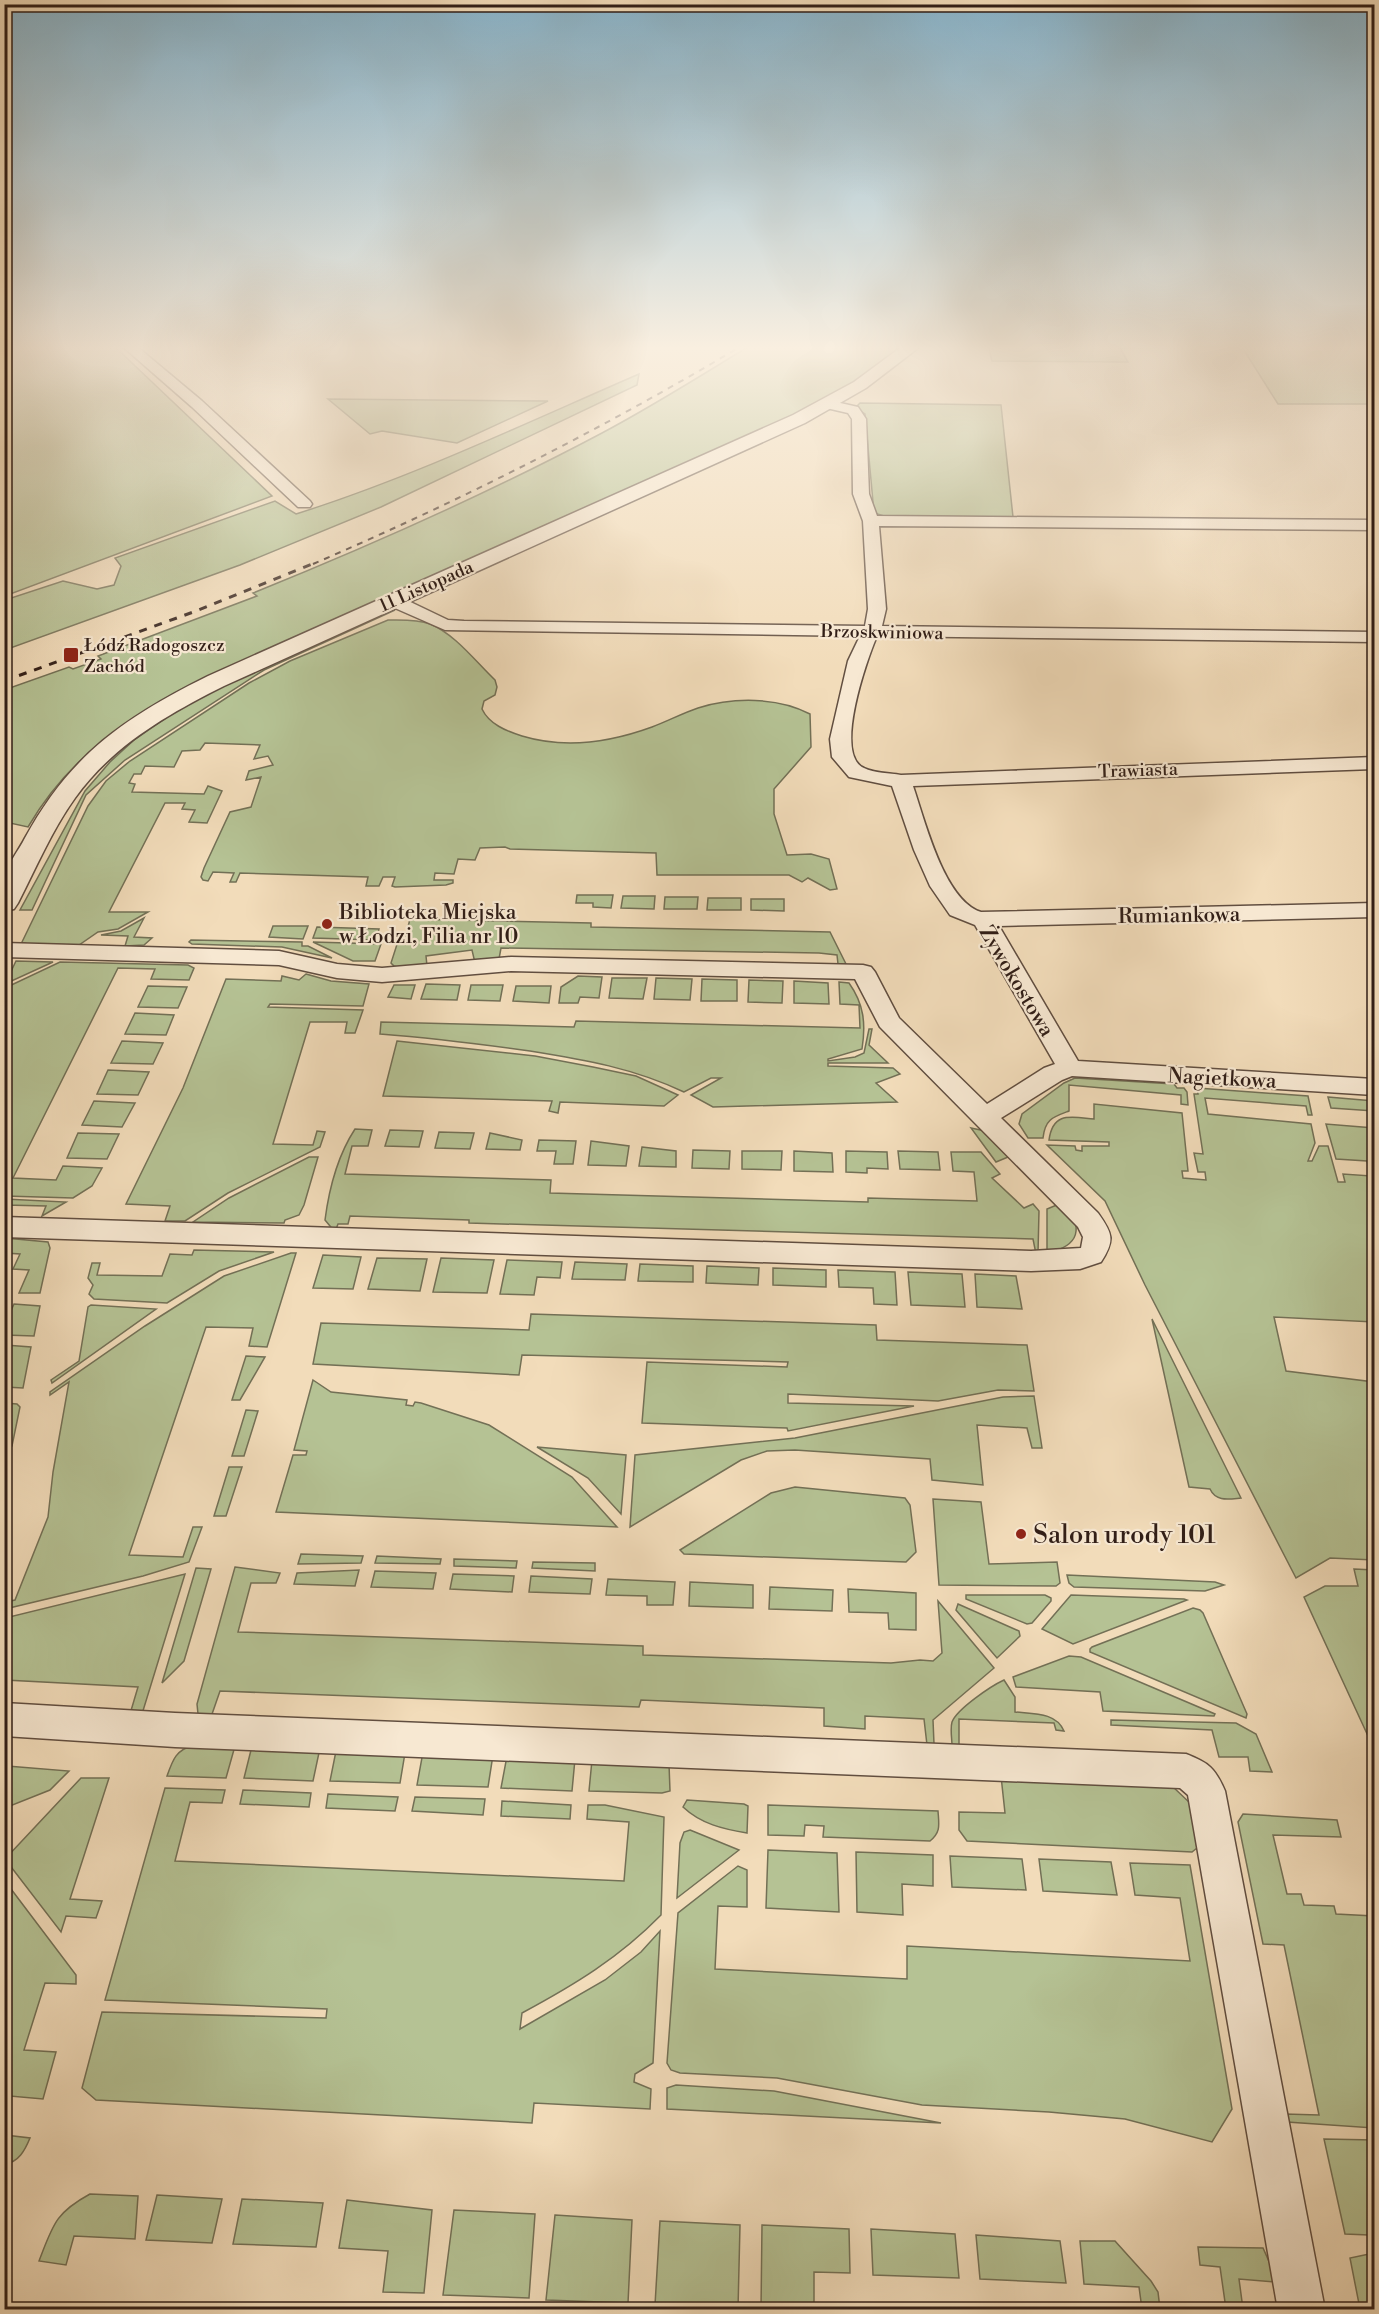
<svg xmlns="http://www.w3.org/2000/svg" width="1379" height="2314" viewBox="0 0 1379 2314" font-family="'Libre Bodoni',serif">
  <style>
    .green { fill: #b5c294; stroke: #737056; stroke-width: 1.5 }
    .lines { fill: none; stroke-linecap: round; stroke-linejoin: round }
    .minor-casing { stroke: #614e40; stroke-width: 3 }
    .tertiary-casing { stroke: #614e40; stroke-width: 3 }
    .minor { fill: #f7e8d2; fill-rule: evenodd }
    .tertiary { fill: #f7e8d2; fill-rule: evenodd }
    .rail-far1 { stroke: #311e17; stroke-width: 2; stroke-dasharray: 6 6; stroke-linecap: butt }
    .rail { stroke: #311e17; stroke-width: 3; stroke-dasharray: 8 8; stroke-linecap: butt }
    .poi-dot { fill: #8f2418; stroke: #f7e8d2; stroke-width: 2 }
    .labels { text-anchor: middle; stroke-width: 4.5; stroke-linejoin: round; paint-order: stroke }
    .far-street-label { font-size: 18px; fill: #311e17; stroke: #f7e8d2 }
    .far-poi-label { font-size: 18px; fill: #311e17; stroke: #f7e8d2; text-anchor: start }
    .poi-label { font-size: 21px; fill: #311e17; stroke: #f7e8d2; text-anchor: start }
    .street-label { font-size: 21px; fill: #311e17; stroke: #f7e8d2 }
    .near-poi-label { font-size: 26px; fill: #311e17; stroke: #f7e8d2; text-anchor: start }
  </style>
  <rect width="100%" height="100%" fill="#f2dcba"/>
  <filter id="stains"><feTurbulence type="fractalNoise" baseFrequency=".00333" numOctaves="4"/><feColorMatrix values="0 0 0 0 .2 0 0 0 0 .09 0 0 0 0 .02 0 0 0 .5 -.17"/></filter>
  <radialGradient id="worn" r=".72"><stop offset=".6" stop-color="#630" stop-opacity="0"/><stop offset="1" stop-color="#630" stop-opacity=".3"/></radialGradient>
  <!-- green -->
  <g class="green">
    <polygon points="5,345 113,345 272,496 5,596"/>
    <path d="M751 345H905L866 376 803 412 154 706C101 737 59 774 28 827L5 822 4 690 69 667 73 669 101 659 98 656 257 596 253 593C372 545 489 493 602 433 653 406 702 375 751 345Z"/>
    <polygon points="988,345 1374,345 1374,404 1278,404 1242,347 1120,348 1128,362 992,361"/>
    <path d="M639 374 637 385 381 507 240 565 5 650V600L63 581 97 589 114 585 121 566 115 558 275 501 296 514C413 477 526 423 639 374Z"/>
    <polygon points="328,399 548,401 457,443 382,431 370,434"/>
    <polygon points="860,403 1001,405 1013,517 1002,519 891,518 874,513 865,414 855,408"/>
    <polygon points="389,610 395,610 264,670 125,760 86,795 32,910 20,910 85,791 110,762 134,740 191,701"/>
    <path d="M388 620C401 620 417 619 430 624 455 634 476 662 495 680L497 687 495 695 484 701 482 709C489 724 506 731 522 736 565 749 611 742 652 727 668 721 683 713 698 708 733 697 778 697 810 714L811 747 774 789V814L787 855 811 854 829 859 837 889 830 890 808 878 802 882 789 875H657L656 853 510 849 505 847 480 848 475 860 458 859 454 874 435 873 434 880H453V883L446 885 395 887 392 886 395 877H383L379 886H366L368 877 240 873 236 882H230L234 873 213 872 208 881 203 880 201 877 204 868 230 812 251 807 261 777 246 780 249 771 273 765 268 756 254 759 260 745 205 743 200 750 182 751 174 767 145 766 141 774H134L129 783 135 784 132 792 204 794 208 786 222 791 207 823 189 822 195 810 182 809 185 803H165L109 912H148L118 929 98 932 79 945 27 944 22 942 88 806 106 781 130 761 249 683 290 661Z"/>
    <polygon points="577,895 613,895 611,908 593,907 593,903 576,903"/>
    <polygon points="623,896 655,896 654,909 621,908"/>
    <polygon points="665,897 698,897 697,909 664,909"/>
    <polygon points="708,898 741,898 741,910 707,910"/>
    <polygon points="751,899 784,899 784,911 751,910"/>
    <polygon points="144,918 134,937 152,938 144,945 125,946 128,936 101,935 121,931"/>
    <polygon points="410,919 591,923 591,927 830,932 846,964 838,964 837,955 819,953 501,948 499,959 475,963 472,950 426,956 427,966 408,970 394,966 391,963 400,935 406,935"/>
    <polygon points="273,926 308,926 303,939 269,937"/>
    <polygon points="317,927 379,929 376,940 313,938"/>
    <polygon points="191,940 302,942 302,946 308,946 332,958 282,947 192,944 189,942"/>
    <polygon points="313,942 381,944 375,961 353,961"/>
    <polygon points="16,961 53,962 5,984"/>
    <polygon points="60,962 188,965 194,968 189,980 151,979 155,969 118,968 13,1178 56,1180 63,1166 102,1168 92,1186 73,1198 5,1196 5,988"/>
    <polygon points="306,974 331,981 369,984 363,1006 270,1004 268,1007 363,1010 355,1033 345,1033 347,1022 310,1022 273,1144 313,1145 317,1131 325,1132 320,1147 228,1193 185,1221 165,1221 170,1206 126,1204 183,1088 226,979 281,981 282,976 299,980"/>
    <polygon points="578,976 602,977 599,998 580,997 578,1003 559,1003 561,987"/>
    <polygon points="612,978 647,978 643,999 609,998"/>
    <polygon points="656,978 692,979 690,1000 654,999"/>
    <polygon points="702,979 737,980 737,1001 701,1001"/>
    <polygon points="749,980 783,981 782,1003 748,1002"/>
    <polygon points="794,981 828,983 829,1004 794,1003"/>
    <path d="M839 982 849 983C864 1004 866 1024 862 1049L828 1059V1061L855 1057 864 1053 869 1029H872L869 1045 888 1063H828V1066L893 1068 900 1074 876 1083 897 1102 713 1107 691 1095 721 1078H711L684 1092C633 1068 586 1060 530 1051 480 1044 431 1038 380 1034L381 1022 574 1027 576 1021 860 1028 859 1005 840 1004Z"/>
    <polygon points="426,984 460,985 457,1000 421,999"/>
    <polygon points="394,985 415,985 411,999 388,997"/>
    <polygon points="471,985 503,985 500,1001 468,1000"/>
    <polygon points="148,986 187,987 178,1008 138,1007"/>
    <polygon points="516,986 551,986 549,1003 513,1001"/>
    <polygon points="135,1013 174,1015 166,1035 125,1034"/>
    <polygon points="122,1041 163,1043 153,1064 111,1063"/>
    <polygon points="397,1041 535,1056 593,1067 636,1076 678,1095 664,1106 560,1102 558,1113 549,1111 552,1101 383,1096"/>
    <polygon points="108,1070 149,1072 138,1095 97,1094"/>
    <path d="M1075 1078 1174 1084 1177 1088H1184L1187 1092 1188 1105 1181 1104V1095L1069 1085V1111C1053 1117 1045 1119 1043 1138H1028L1019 1124 1022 1114 1064 1083Z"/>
    <path d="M1197 1088 1308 1096 1312 1115H1308L1306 1106 1205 1098 1208 1114 1311 1124 1315 1143 1308 1161H1312L1319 1146H1328L1338 1182H1345L1343 1174 1371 1176 1367 1161 1336 1159 1326 1124 1374 1128V1322L1274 1317 1286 1371 1374 1382V1560L1330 1558 1296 1578 1145 1285 1105 1201 1047 1145 1075 1146 1076 1150 1082 1151V1146H1109V1142L1049 1140C1053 1111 1071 1117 1094 1119V1104L1182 1113 1188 1171H1182L1183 1178 1206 1180 1205 1172H1198L1194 1153 1203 1154 1194 1094H1198Z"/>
    <polygon points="1328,1097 1374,1101 1374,1111 1331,1108"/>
    <polygon points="94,1101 134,1103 135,1103 122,1127 82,1125"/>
    <polygon points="971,1128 990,1132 1013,1155 996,1162"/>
    <path d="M355 1129 372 1130 368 1146H352L345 1174 551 1180 550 1193 868 1202V1198L977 1201 974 1172 953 1171 951 1152H981L1000 1174 992 1178 1024 1208 1033 1204 1039 1211 1038 1253 1036 1254 1033 1239 469 1223V1220L350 1216 348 1224H338L335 1232 325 1220C329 1189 338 1155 355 1129Z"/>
    <polygon points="390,1130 423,1131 419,1147 385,1146"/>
    <polygon points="439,1132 474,1133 470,1149 435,1148"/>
    <polygon points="78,1133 119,1134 107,1159 67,1158"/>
    <polygon points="490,1133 522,1140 520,1150 486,1149"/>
    <polygon points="539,1140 576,1141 573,1164 554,1164 556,1151 537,1151"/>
    <polygon points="591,1141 629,1146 626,1166 588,1165"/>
    <polygon points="642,1147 676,1151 676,1167 639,1166"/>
    <polygon points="693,1150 730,1151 729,1169 692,1168"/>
    <polygon points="742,1151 782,1151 781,1170 742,1169"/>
    <polygon points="794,1151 832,1153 833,1172 794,1171"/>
    <polygon points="846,1151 887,1152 888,1169 867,1168 867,1173 846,1172"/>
    <polygon points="898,1151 938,1152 940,1170 900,1169"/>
    <polygon points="309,1157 318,1157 304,1205 299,1215 285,1220 284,1223 193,1222 229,1198"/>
    <polygon points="5,1199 66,1202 42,1216 46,1206 5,1205"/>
    <path d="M1064 1202C1084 1228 1080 1246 1047 1253V1209Z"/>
    <polygon points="5,1238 48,1242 50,1248 40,1293 19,1293 29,1270 13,1269 20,1254 5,1253"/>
    <polygon points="194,1250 274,1252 219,1271 167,1303 94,1299 89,1294 93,1285 88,1278 92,1263 100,1263 97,1275 162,1276 170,1254 192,1255"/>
    <polygon points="291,1253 296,1253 267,1347 249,1346 253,1328 206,1327 129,1555 183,1557 193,1527 202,1527 189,1562 143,1576 5,1609 5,1602 15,1600 48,1517 53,1472 69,1382 50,1395 50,1392 145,1326 224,1276"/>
    <polygon points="323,1255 361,1257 353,1289 313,1288"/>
    <polygon points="377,1258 427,1259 420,1291 368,1289"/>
    <polygon points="441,1258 494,1260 487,1293 433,1292"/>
    <polygon points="507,1260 562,1262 560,1278 537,1277 534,1295 500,1294"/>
    <polygon points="575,1262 627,1264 625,1280 572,1279"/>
    <polygon points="640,1264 693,1266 693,1282 638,1281"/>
    <polygon points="707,1266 759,1268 758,1285 706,1283"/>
    <polygon points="773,1268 826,1270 826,1287 773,1285"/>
    <polygon points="838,1270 895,1272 897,1305 874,1304 873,1288 839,1287"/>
    <polygon points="908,1272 962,1274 965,1307 911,1305"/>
    <polygon points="975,1274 1016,1276 1022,1309 977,1307"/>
    <polygon points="14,1304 40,1306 34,1336 5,1335 5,1324"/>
    <polygon points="91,1305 156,1309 52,1383 51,1380 79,1361 88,1307"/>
    <polygon points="531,1314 876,1325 877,1340 1027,1345 1034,1391 998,1390 938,1401 788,1394 788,1403 914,1406 788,1431 787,1428 642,1423 647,1362 787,1367 788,1362 522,1355 519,1375 313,1364 321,1323 529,1330"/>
    <path d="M1152 1319 1241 1498C1229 1499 1216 1502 1210 1489L1189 1487Z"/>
    <polygon points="5,1345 31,1347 23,1388 5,1387"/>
    <polygon points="246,1356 265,1357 240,1400 232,1400"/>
    <polygon points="313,1380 331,1392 407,1400 406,1405 413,1406 415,1402 421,1403 489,1425 572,1477 617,1527 276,1512 293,1455 306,1455 307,1451 294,1450"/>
    <polygon points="1034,1396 1042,1448 1032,1448 1027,1428 977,1425 983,1485 932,1480 930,1459 795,1450 767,1451 741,1460 630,1527 635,1455 795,1438 1003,1397"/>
    <polygon points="5,1403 17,1404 20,1407 12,1446 5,1445"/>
    <polygon points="246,1410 258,1411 244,1456 232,1456"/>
    <polygon points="537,1447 626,1455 621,1514 588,1478"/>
    <polygon points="229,1467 242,1467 226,1516 214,1516"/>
    <polygon points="795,1487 905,1498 910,1505 916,1552 906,1562 684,1554 680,1550 771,1493"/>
    <polygon points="933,1499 981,1502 989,1564 1057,1562 1060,1583 1056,1586 939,1585"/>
    <polygon points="301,1554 363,1556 361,1563 298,1564"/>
    <polygon points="377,1556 441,1559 440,1564 375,1563"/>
    <polygon points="454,1559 517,1561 516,1568 454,1566"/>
    <polygon points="533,1562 595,1563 595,1571 532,1568"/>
    <polygon points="235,1567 280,1573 276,1583 251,1583 238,1632 643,1646 643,1655 891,1663 920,1660 933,1661 942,1653 938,1601 994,1668 933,1720 934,1744 927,1745 924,1719 865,1716 865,1729 824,1726 824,1708 641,1700 639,1707 220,1691 211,1717 198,1714 197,1704"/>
    <polygon points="196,1568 211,1569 184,1661 162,1683"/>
    <polygon points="1354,1569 1374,1570 1374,1749 1304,1597 1325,1586 1358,1586"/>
    <polygon points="359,1570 355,1586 294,1584 297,1573"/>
    <polygon points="375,1571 436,1573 433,1589 371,1587"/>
    <polygon points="185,1574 142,1714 130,1714 138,1687 5,1680 5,1618"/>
    <polygon points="453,1574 514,1576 512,1592 450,1589"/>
    <polygon points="1067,1575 1215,1582 1224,1585 1205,1591 1074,1587 1069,1583"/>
    <polygon points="531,1576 592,1579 590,1594 529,1592"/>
    <polygon points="608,1579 675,1582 673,1605 647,1605 647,1596 606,1595"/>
    <polygon points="690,1582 753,1585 753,1608 689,1606"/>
    <polygon points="770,1587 833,1590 832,1611 769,1609"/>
    <polygon points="848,1589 916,1593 916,1630 889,1629 888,1613 849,1612"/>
    <polygon points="966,1595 1045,1595 1051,1598 1051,1601 1032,1623 1027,1624 966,1599"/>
    <polygon points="1071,1595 1184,1599 1187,1600 1073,1644 1042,1629"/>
    <polygon points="958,1604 1019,1631 1020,1636 997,1658 956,1610"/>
    <polygon points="1193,1608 1200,1610 1203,1613 1247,1714 1246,1718 1090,1652 1090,1649 1092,1647"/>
    <polygon points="1069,1656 1081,1657 1215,1714 1214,1716 1103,1711 1100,1692 1016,1687 1013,1677"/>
    <path d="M1004 1680 1015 1697V1712C1033 1714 1056 1712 1064 1731L1056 1730 1054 1723 959 1719V1745L952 1746C952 1738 950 1729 952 1722 957 1709 991 1686 1004 1680Z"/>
    <polygon points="1111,1720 1236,1723 1256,1734 1272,1772 1250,1771 1248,1757 1219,1757 1212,1730 1111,1725"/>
    <path d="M194 1745 235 1746 226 1778 167 1776C173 1759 176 1750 194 1745Z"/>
    <polygon points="252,1746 320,1748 313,1781 244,1778"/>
    <polygon points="336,1751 405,1753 400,1783 330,1781"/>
    <polygon points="423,1752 493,1755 488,1787 417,1785"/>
    <polygon points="507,1756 575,1759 572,1791 501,1788"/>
    <polygon points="592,1760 669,1764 670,1791 662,1793 589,1791"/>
    <polygon points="5,1766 7,1766 69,1771 50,1790 5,1808"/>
    <polygon points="1001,1776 1172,1786 1190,1803 1197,1848 1192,1852 967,1841 959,1830 959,1812 1005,1813"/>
    <polygon points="81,1778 109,1778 70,1899 102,1901 96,1918 66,1916 61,1932 5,1859"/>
    <path d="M165 1788 225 1790 222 1803 190 1802 175 1861 624 1881 629 1822 587 1819 588 1805H605L664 1817 661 1915C619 1958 574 1985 522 2013L520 2029 605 1980 641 1952 660 1931 653 2063 635 2074 634 2082 651 2089 650 2109 534 2103 532 2123 96 2100 82 2088 102 2012 326 2018 327 2009 105 2000Z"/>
    <polygon points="243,1790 311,1793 309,1807 240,1804"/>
    <polygon points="328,1794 398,1797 395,1811 326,1808"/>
    <polygon points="415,1797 485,1799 483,1815 412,1811"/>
    <path d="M687 1800 744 1804 748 1806 747 1833C723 1829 701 1824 683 1807Z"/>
    <polygon points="502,1801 571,1805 570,1819 501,1816"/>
    <path d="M768 1805 938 1811C939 1825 941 1832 930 1841L823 1837 824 1826 805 1825 804 1836 768 1835Z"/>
    <polygon points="1243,1814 1337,1820 1341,1837 1273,1835 1287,1894 1301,1894 1304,1905 1334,1906 1336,1914 1374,1916 1374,2128 1287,2122 1285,2114 1319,2115 1284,1945 1263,1944 1238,1822"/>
    <polygon points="690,1830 739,1850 677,1898 680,1843 684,1832"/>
    <polygon points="768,1850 837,1853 839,1912 766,1908"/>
    <polygon points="856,1852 933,1855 933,1886 902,1884 903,1915 857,1912"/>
    <polygon points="950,1856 1022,1859 1026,1890 952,1887"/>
    <polygon points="1039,1859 1111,1862 1117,1895 1043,1891"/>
    <polygon points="1130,1863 1190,1865 1232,2109 1212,2142 1125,2119 1049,2112 922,2105 777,2078 680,2073 671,2070 667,2063 678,1913 738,1866 747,1870 747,1907 718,1906 715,1969 907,1979 907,1946 1190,1961 1180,1898 1135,1895"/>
    <polygon points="5,1881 76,1975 76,1984 45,1983 24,2050 56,2052 43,2099 10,2096 5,2111"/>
    <polygon points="676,2085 774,2091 941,2123 667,2109 667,2088"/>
    <path d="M5 2135 30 2138C25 2150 19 2162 5 2164Z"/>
    <polygon points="1324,2139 1374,2140 1374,2250 1369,2235 1345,2234"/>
    <path d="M90 2194 138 2196 135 2239 74 2236 66 2265 39 2261C53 2225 55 2213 90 2194Z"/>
    <polygon points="157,2195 222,2199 212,2243 146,2240"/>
    <polygon points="242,2199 323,2203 316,2247 233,2244"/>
    <polygon points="347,2200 432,2210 424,2293 383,2292 388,2251 339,2248"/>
    <polygon points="454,2210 535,2214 529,2298 443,2295"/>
    <polygon points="555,2215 632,2220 628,2303 546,2300"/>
    <polygon points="660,2221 740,2225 738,2309 655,2305"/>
    <polygon points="762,2225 849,2229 850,2273 814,2272 814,2309 761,2309"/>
    <polygon points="871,2229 955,2234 959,2278 873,2275"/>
    <polygon points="976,2235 1060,2241 1066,2283 980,2279"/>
    <polygon points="1080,2241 1115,2241 1151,2281 1158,2292 1160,2309 1142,2309 1139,2287 1084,2284"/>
    <polygon points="1198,2247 1263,2248 1271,2266 1275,2282 1239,2279 1243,2309 1226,2309 1220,2267 1200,2265"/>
    <polygon points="1374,2253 1374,2309 1360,2309 1350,2258"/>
  </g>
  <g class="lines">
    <defs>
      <g id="minor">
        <polygon points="121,345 135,345 202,401 310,501 312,504 310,507 298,507 192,407"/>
        <path d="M827 400 858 407 866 419 869 494 877 516 1374 520V530L879 526 886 609 882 626 1374 632V642L877 636C867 659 833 755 864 768 874 773 890 773 901 775L1374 757V769L913 786C925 821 944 900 981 912L1374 903V917L999 926 1078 1061 1374 1079V1095L1072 1076 1062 1080 1001 1118 1098 1213C1113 1234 1115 1240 1101 1262L1080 1269 1031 1271 4 1237V1217L1031 1251 1081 1248 1083 1237 1078 1227 880 1027 855 979 511 971 382 982 337 978 279 965 4 957V943L279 951 337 964 382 968 511 957 863 965 871 967 875 972 899 1018 987 1104 1044 1068 1055 1064 975 925 950 915 930 886 914 850 892 786 849 777 832 757 830 739 848 661 860 636 445 630 388 605 385 601 388 597H400L448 620 464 621 865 626 868 609 863 521 853 494 852 419 848 413 822 407 820 404 822 401Z"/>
        <path d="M4 1703 175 1713 1186 1754C1209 1763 1215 1768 1225 1791L1325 2310H1278L1188 1795 1180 1788 175 1747 4 1736Z"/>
      </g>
      <path id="tertiary" d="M904 345H922L866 388 805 423 224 686C168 714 112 746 75 798 52 830 36 868 18 903L14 909 4 911C4 901 3 889 4 879 6 866 19 850 25 838 70 755 125 717 208 676L793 415 854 382Z"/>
    </defs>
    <!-- minor casing -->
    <use href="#minor" class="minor-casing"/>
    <!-- tertiary casing -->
    <use href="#tertiary" class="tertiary-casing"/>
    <!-- minor -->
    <use href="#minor" class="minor"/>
    <!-- tertiary -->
    <use href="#tertiary" class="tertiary"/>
    <!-- rail-far1 -->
    <path class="rail-far1" d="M313 564C462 500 604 428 743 345"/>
    <!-- rail -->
    <polyline class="rail" points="4,681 196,611 317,562"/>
  </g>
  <!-- sky -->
  <linearGradient id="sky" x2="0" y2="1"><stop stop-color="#89b7d0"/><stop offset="0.52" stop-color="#f9efe0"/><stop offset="1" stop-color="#f9efe0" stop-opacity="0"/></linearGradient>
  <rect width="1379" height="669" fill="url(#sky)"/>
  <!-- markers -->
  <g class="poi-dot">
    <rect x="63" y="647" width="16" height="16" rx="3"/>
    <circle cx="327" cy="924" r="6"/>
    <circle cx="1021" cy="1534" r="6"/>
  </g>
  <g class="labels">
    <!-- far-street labels -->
    <g class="far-street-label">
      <text transform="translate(426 586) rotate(-24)" y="6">11 Listopada</text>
      <text transform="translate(882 632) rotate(1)" y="6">Brzoskwiniowa</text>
      <text transform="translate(1138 770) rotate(-2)" y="6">Trawiasta</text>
    </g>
    <!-- far-poi labels -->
    <g class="far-poi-label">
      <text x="84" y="651">Łódź Radogoszcz<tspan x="84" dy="21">Zachód</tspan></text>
    </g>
    <!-- poi labels -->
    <g class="poi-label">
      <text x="339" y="919">Biblioteka Miejska<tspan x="339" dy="24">w Łodzi, Filia nr 10</tspan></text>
    </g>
    <!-- street labels -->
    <g class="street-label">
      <text transform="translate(1179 915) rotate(-1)" y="7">Rumiankowa</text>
      <text transform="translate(1017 981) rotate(59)" y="7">Żywokostowa</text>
      <text transform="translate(1222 1078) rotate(3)" y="7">Nagietkowa</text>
    </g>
    <!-- near-poi labels -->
    <g class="near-poi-label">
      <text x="1033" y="1543">Salon urody 101</text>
    </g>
  </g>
  <!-- margin -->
  <rect width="1379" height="2314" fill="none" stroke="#f2dcba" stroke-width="24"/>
  <rect x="6" y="6" width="1367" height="2302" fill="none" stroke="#311e17" stroke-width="3"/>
  <rect x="12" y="12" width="1355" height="2290" fill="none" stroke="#311e17" stroke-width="1.5"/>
  <rect width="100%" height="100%" filter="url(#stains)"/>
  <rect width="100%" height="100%" fill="url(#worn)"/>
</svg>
